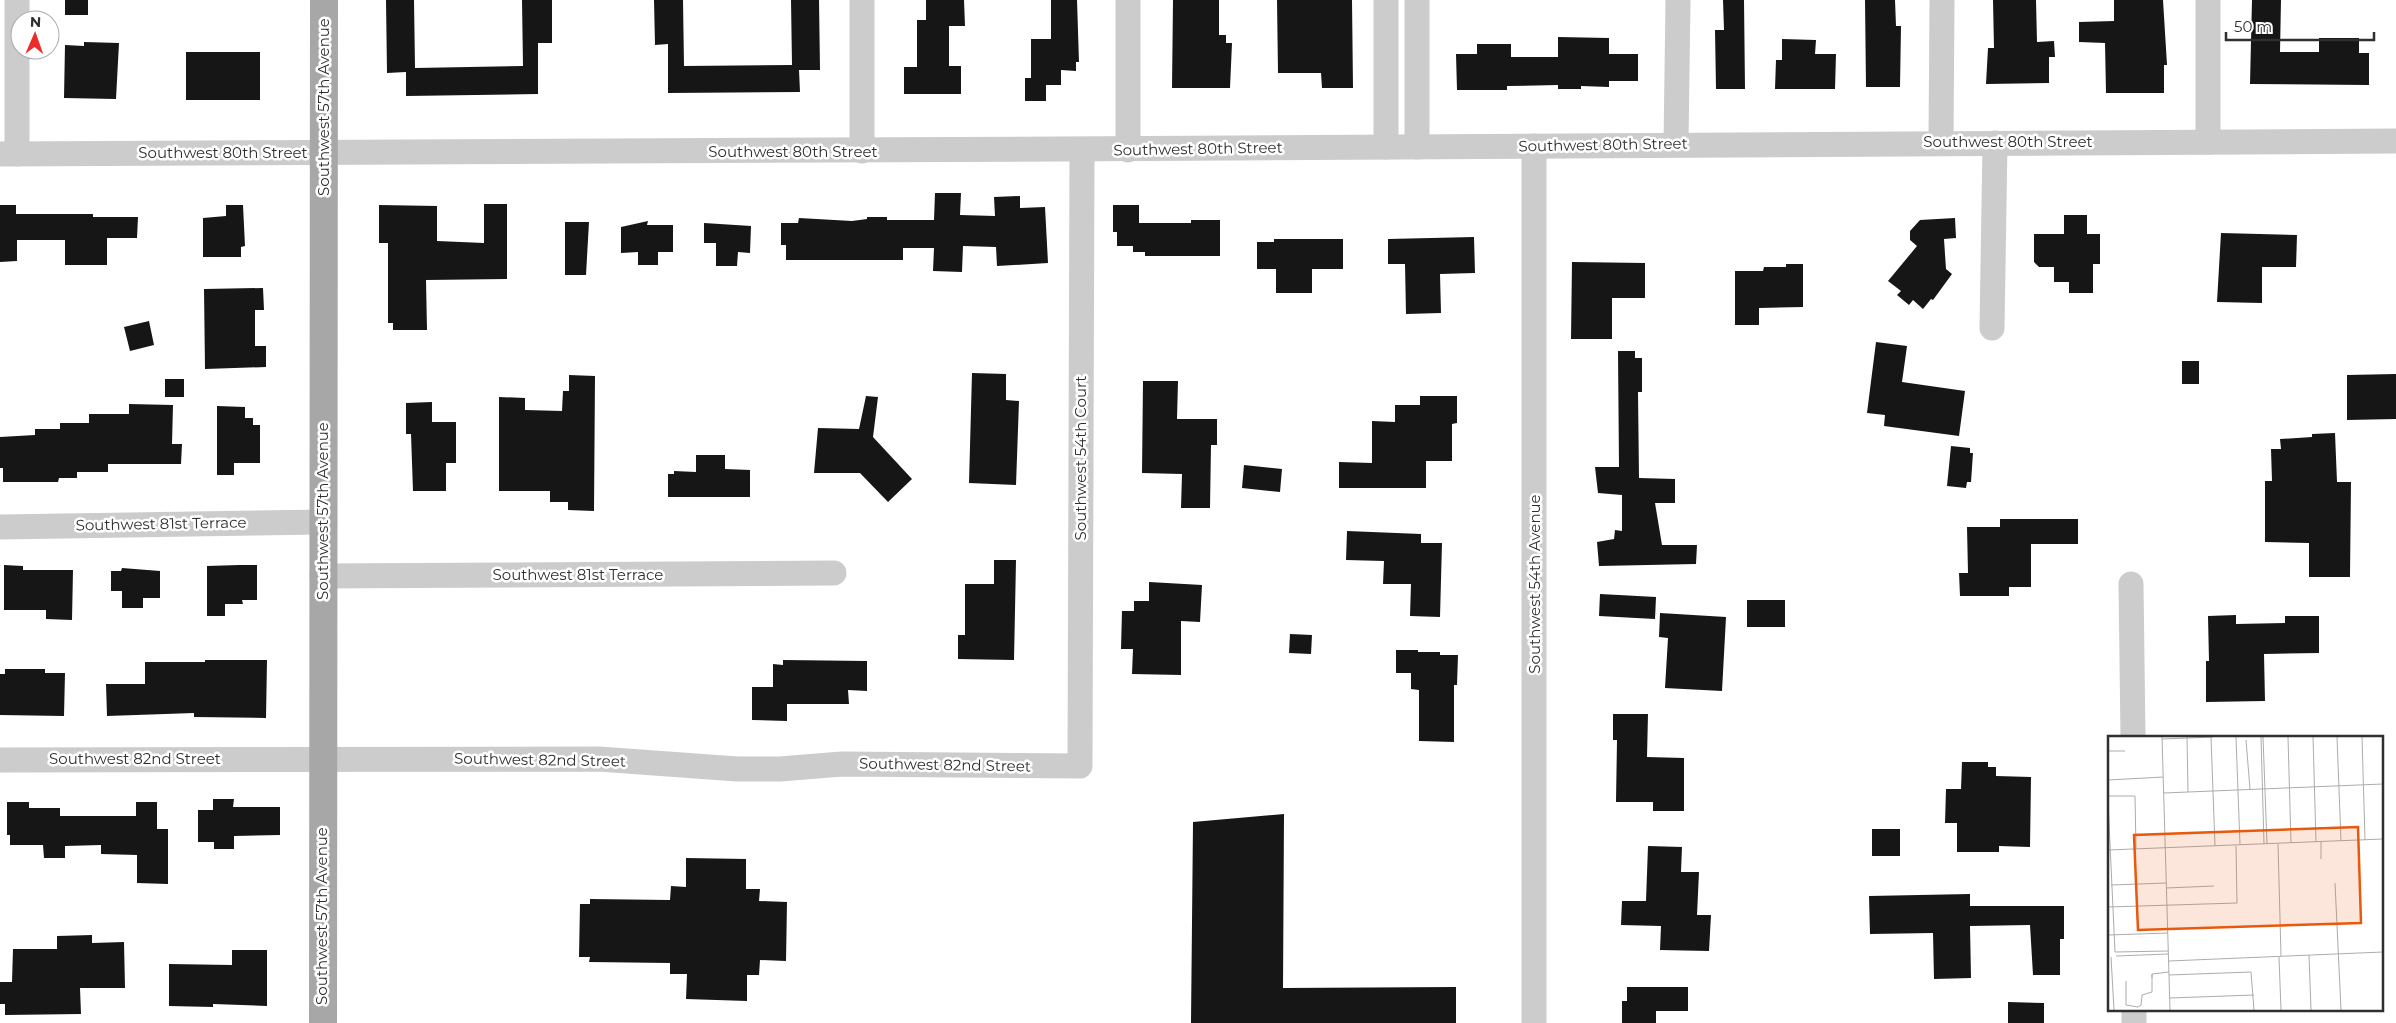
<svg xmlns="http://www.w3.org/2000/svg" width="2396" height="1023" viewBox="0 0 2396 1023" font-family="Montserrat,sans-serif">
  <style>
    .building { fill: #161616 }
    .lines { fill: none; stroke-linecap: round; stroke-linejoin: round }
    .minor { stroke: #ccc; stroke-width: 25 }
    .major { stroke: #a7a7a7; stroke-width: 28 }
    .labels { text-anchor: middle; stroke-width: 5; stroke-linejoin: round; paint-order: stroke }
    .street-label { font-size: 15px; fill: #2f2f2f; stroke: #fff }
    .inset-road { fill: none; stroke: #acacac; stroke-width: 1 }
    .view { fill: #e8590c; fill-opacity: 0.15; stroke: #e8590c; stroke-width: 2.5 }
    .inset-edge { fill: none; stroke: #2f2f2f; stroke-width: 2.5 }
  </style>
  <rect width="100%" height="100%" fill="#fff"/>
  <!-- building -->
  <g class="building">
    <rect x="65" y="0" width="23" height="15"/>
    <polygon points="386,0 414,0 415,68 523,66 522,0 552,0 552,43 538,43 538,94 406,96 406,72 387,73"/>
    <polygon points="654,0 683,0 684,66 792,65 791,0 819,0 820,70 799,70 800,92 668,93 668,44 655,45"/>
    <polygon points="926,0 964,0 965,26 949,26 949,66 961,66 961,94 904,94 904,67 917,67 917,20 926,20"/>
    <polygon points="1051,0 1077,0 1079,62 1076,62 1076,71 1061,70 1061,85 1046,85 1046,101 1025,101 1025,78 1031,78 1031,39 1051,39"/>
    <polygon points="1173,0 1219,0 1219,35 1226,35 1226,43 1232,43 1230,88 1172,88"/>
    <polygon points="1277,0 1352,0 1353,88 1322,88 1321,73 1278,73"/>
    <polygon points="1723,0 1744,0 1745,89 1716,89 1715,30 1724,30"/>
    <polygon points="1865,0 1895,0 1896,26 1901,26 1900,87 1866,87"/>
    <polygon points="1993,0 2036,0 2037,42 2054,41 2055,57 2049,57 2049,83 1986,84 1988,48 1994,48"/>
    <polygon points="2114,0 2163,0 2167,65 2164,65 2164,93 2106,93 2105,43 2079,42 2079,22 2114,21"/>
    <polygon points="2252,0 2281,0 2280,52 2319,52 2319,38 2359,38 2359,53 2369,53 2369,85 2250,84"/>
    <polygon points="1558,37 1609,38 1609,54 1638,54 1638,81 1609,81 1609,87 1581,86 1581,89 1558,89 1558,85 1507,86 1507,90 1457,90 1456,54 1477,54 1477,44 1511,44 1511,57 1558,57"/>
    <polygon points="1782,39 1816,40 1815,54 1836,54 1835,89 1775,89 1776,60 1782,60"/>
    <polygon points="84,42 119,43 116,99 64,98 65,45 84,46"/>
    <rect x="186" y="52" width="74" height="48"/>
    <polygon points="935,193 961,193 960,215 995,216 994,197 1020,196 1020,208 1045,207 1048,263 997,266 996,247 963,246 962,272 933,271 934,248 903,248 903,260 786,260 786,245 781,245 781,223 798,223 799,218 852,221 867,219 867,217 887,217 887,220 934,220"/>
    <polygon points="484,204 507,204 507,279 426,280 427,330 393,330 393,323 388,323 388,243 379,243 379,205 437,206 437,241 484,243"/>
    <polygon points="0,205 16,205 16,214 93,214 93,217 138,217 137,238 107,238 107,265 65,265 65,240 17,240 17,261 0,262"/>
    <polygon points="226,205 243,205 245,246 241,247 241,257 203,257 203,218 226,216"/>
    <polygon points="1113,205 1139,205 1139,223 1191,223 1191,220 1220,220 1220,256 1145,256 1145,252 1133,252 1133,246 1117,246 1117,232 1113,232"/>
    <polygon points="2064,215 2087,215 2087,234 2100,234 2100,264 2093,264 2093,293 2069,293 2069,282 2054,282 2054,267 2039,267 2034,262 2034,234 2064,234"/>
    <polygon points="1955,218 1956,238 1944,239 1946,269 1952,274 1933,300 1931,299 1923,309 1913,300 1909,305 1897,295 1901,291 1888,281 1917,246 1910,240 1910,231 1920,220"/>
    <polygon points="648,221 647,225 673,225 673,252 658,252 658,265 638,265 638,252 621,253 621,227"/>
    <polygon points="565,222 589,222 586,275 565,275"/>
    <polygon points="704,223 751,226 750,253 738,252 737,266 716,266 716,243 704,243"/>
    <polygon points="2221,233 2297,235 2296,267 2262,267 2262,303 2217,302"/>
    <polygon points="1474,237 1475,273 1440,274 1441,313 1406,314 1405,264 1388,264 1388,239"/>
    <polygon points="1274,239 1343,239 1343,269 1312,269 1312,293 1276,293 1276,269 1257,269 1257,242 1274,242"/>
    <polygon points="1572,262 1645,263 1645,298 1612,298 1612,339 1571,339"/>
    <polygon points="1786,264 1803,264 1803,307 1759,308 1759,325 1735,325 1735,271 1763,271 1764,267 1786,267"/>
    <polygon points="263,288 264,310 255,310 255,346 266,346 266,367 205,369 204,289"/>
    <polygon points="149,321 154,345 130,351 124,327"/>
    <polygon points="1876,342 1907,346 1902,382 1965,391 1959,436 1884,426 1885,415 1867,413"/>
    <polygon points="1618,351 1635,351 1635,358 1642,358 1642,392 1638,392 1639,478 1675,479 1675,503 1655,503 1662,545 1697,545 1696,564 1599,566 1597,542 1614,539 1615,530 1622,531 1622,495 1598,493 1595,467 1619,467"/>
    <rect x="2182" y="361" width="17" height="23"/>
    <polygon points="972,373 1006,374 1006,400 1019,401 1016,485 969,483"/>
    <polygon points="2396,374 2396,419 2347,420 2347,375"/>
    <polygon points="569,375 595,376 594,511 568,510 568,502 550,502 550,491 499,491 499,397 525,398 525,410 562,411 563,391 569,391"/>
    <rect x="165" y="379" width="19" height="18"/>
    <polygon points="1143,381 1178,381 1177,419 1217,419 1217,445 1211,445 1210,508 1181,508 1182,474 1142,473"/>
    <polygon points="866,396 878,397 873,437 912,479 888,502 860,473 814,473 818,428 859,429"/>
    <polygon points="1420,396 1457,396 1457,423 1452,424 1452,461 1426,461 1426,488 1339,488 1339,462 1372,463 1372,421 1395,422 1395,405 1420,405"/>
    <polygon points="432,402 432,422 456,422 456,463 446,463 446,491 413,491 411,434 406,434 406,403"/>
    <polygon points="129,404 173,405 172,444 182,444 181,464 108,464 108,472 77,472 77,478 59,478 58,482 3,482 3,468 0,468 0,437 35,435 35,429 60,429 60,423 89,423 89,414 129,414"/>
    <polygon points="217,406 245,407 245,418 253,418 253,425 260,425 260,463 234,463 234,475 217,475"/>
    <polygon points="2335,433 2337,482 2351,482 2350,577 2309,577 2309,543 2265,542 2265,481 2272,481 2271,449 2281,449 2280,439 2312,437 2312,434"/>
    <polygon points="1951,446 1970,448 1970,453 1973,453 1971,482 1967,482 1966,488 1947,486"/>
    <polygon points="696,455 725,455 725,469 750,470 750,497 668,497 668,474 674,474 674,471 696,472"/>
    <polygon points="1244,465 1282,469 1280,492 1242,488"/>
    <polygon points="2000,519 2078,519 2078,544 2031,544 2031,587 2009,587 2009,596 1960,596 1959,573 1968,573 1967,527 2000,527"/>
    <polygon points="1347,531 1421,534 1421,543 1442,543 1440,617 1410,616 1411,584 1383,584 1384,561 1346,560"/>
    <polygon points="994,560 1016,560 1014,660 958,659 958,635 965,635 965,584 994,584"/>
    <polygon points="4,565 23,566 23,570 73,570 72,620 46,619 46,610 4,610"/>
    <polygon points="239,565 257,565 257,600 242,600 243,604 225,604 225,616 207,616 207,566"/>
    <polygon points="122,568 160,571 160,598 143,598 143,608 122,608 122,591 111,591 111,571 121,571"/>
    <polygon points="1149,582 1202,585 1200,622 1181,621 1181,675 1132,674 1133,649 1121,649 1122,611 1134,611 1134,601 1149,601"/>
    <polygon points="1600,594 1656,597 1655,619 1599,616"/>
    <rect x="1747" y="600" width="38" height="27"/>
    <polygon points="1660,613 1726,617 1722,691 1665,688 1668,638 1659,637"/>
    <polygon points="2236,615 2236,624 2285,623 2285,616 2319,616 2319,653 2264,654 2265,701 2206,702 2206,661 2209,661 2208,616"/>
    <polygon points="1290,634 1312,635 1311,654 1289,653"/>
    <polygon points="1396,650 1418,650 1418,652 1440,652 1440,655 1458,655 1457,685 1454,685 1454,742 1419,741 1419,690 1411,689 1411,673 1396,673"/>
    <polygon points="205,660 267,660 266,718 194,717 194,713 107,716 106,684 145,684 145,662 205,662"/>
    <polygon points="783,660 867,661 867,691 848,690 849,704 787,704 787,721 752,720 752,687 773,687 773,664 783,665"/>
    <polygon points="5,669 45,669 45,673 65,673 64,716 0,715 0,674 5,674"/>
    <polygon points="1613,714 1648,714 1647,757 1684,758 1684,811 1653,811 1653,802 1616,802 1617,740 1613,740"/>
    <polygon points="1962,762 1988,762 1988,767 1996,767 1996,776 2031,777 2030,847 1999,846 1999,852 1957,852 1957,823 1945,823 1946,789 1961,789"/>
    <polygon points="213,799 234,799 233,807 280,807 280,835 234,836 234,849 214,849 214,842 198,842 198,810 213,810"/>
    <polygon points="7,802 29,802 29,808 60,808 60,816 136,816 136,802 157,802 157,829 168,829 168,884 137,883 137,855 101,854 101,845 65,846 65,858 44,858 43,845 10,845 10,835 7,835"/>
    <polygon points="1284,814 1283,988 1456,987 1456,1023 1191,1023 1193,822"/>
    <rect x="1872" y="829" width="28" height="27"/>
    <polygon points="1648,846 1682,847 1681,872 1699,872 1697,915 1711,915 1709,951 1660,950 1661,926 1621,925 1622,901 1646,901"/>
    <polygon points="686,858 746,859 746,889 760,889 759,901 787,902 786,961 760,960 759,975 747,975 747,1001 686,999 687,974 670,974 670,963 589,962 590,957 579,957 580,904 590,904 590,899 670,900 671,886 686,887"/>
    <polygon points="1970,894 1970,906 2064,906 2064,939 2060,939 2060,975 2033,975 2030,925 1970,926 1971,978 1934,979 1933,933 1870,934 1869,896"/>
    <polygon points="92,935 92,943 124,942 125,988 80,988 81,1014 5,1015 5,1004 0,1004 0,982 12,982 13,949 57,949 57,936"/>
    <polygon points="232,950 267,950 267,1006 213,1004 213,1007 169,1006 169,964 232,965"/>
    <polygon points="1627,987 1688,987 1688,1011 1656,1011 1656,1023 1622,1023 1622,1001 1627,1001"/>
    <polygon points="2008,1002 2044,1003 2044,1023 2008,1023"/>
  </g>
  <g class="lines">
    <!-- minor -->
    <g class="minor">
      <polyline points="1941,142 1942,0"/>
      <polyline points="2208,142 2208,0"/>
      <polyline points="1676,144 1678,0"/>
      <polyline points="1386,147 1386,0"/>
      <polyline points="1417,147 1417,0"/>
      <polyline points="1128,150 1128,0"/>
      <polyline points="862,151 862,0"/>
      <path d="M0 154C799 153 1597 144 2396 141"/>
      <polyline points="17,154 17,0"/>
      <polyline points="1992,328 1995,143"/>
      <polyline points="0,527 323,522"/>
      <polyline points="322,576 834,573"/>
      <polyline points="2131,584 2133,737"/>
      <polyline points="0,760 599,759 737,769 780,769 842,764 1080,766 1082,150"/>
      <polyline points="1534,1023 1534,146"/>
      <polyline points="2134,1023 2134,1009"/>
    </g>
    <!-- major -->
    <polyline class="major" points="323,1023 324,0"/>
  </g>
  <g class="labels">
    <!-- street labels -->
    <g class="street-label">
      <text transform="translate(324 107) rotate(-90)" y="5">Southwest 57th Avenue</text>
      <text x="2008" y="147">Southwest 80th Street</text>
      <text transform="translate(1603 145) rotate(-1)" y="5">Southwest 80th Street</text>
      <text transform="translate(1198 149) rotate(-1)" y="5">Southwest 80th Street</text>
      <text x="793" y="157">Southwest 80th Street</text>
      <text x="223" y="158">Southwest 80th Street</text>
      <text transform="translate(1081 458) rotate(-90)" y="5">Southwest 54th Court</text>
      <text transform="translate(323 511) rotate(-90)" y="5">Southwest 57th Avenue</text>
      <text transform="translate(161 524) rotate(-1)" y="5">Southwest 81st Terrace</text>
      <text x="578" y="580">Southwest 81st Terrace</text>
      <text transform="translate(1535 584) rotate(-90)" y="5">Southwest 54th Avenue</text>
      <text x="135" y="764">Southwest 82nd Street</text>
      <text transform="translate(540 760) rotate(1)" y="5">Southwest 82nd Street</text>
      <text transform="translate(945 765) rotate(1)" y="5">Southwest 82nd Street</text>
      <text transform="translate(322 916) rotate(-90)" y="5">Southwest 57th Avenue</text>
    </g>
  </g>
  <!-- overview -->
  <g transform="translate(2108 736)">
    <rect width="275" height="275" fill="#fff"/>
    <path class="inset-road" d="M54 1 62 274M79 1 80 56M103 1 107 110M128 1 132 109M153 1 156 108M155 1 159 108M180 1 183 107M205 1 208 106M229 1 233 105M254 1 257 104M54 3 105 1M138 4 142 53M0 15H17M0 44 55 41M56 57 275 48M0 60H27L28 113M0 65 7 216M213 106V123M170 108 173 220M0 114 275 103M227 147 233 274M3 149 58 147M58 152 106 150M0 171 129 167 128 110M0 199 60 197M7 216 60 215M201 219 203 274M8 220 60 218M3 221 6 274M171 221 173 274M61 225 275 216M44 238 61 236M61 239 143 236 146 274M18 245V269L30 271 33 269 34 259 44 256V238V242M62 262 146 259"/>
    <path class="view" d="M250 91 253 187 30 194 26 99Z"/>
    <rect width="275" height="275" class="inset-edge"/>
  </g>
  <!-- north arrow -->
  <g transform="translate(35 35) rotate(2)"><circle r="24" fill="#ffffff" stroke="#acacac"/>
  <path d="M0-4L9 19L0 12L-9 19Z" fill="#ec2b2b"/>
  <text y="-8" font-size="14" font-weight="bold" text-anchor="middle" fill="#2f2f2f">N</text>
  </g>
  <!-- scale -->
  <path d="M2226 32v8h148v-8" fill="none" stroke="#2f2f2f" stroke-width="2.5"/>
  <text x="2234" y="32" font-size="15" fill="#2f2f2f" stroke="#ffffff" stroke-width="4" paint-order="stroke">50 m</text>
</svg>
